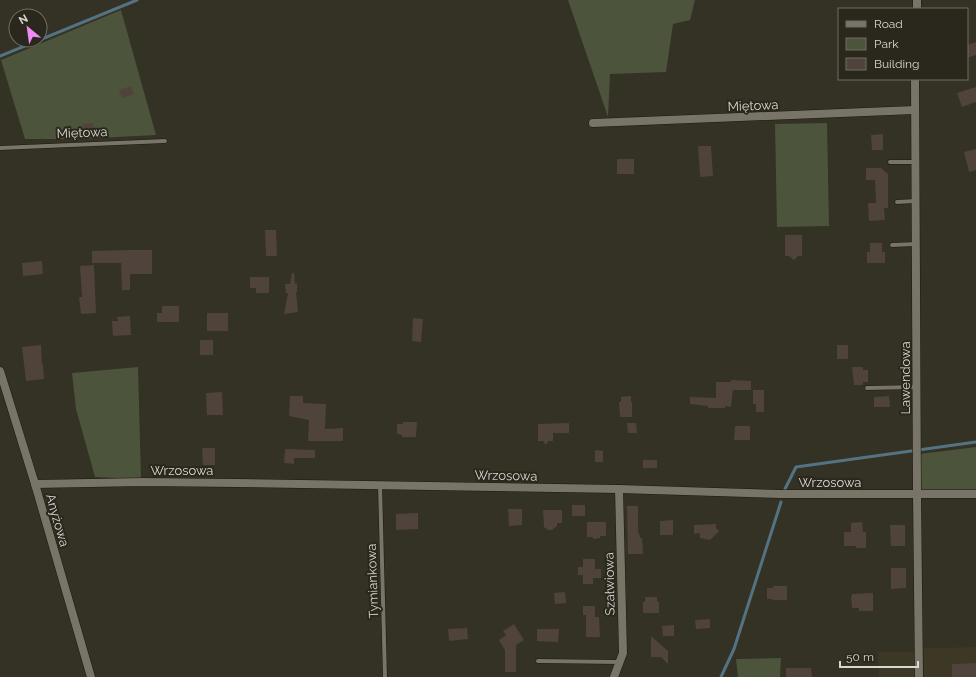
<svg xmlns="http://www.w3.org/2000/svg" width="976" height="677" viewBox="0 0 976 677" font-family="Raleway,sans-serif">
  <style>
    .built { fill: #3d3725 }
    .green { fill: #4c543c }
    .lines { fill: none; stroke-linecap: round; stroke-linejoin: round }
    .stream { stroke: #547382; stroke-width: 3 }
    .building { fill: #4f433c }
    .lane-casing { stroke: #1c180e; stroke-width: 5 }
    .street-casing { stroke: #1c180e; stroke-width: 9 }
    .lane { stroke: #797468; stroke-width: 4 }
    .street { stroke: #797468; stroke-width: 8 }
    .labels { text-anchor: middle; stroke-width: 4; stroke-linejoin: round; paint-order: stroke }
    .street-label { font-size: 13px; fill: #d9d7d0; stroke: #2a271c }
  </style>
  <rect width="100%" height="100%" fill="#343125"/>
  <!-- built -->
  <g class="built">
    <polygon points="976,647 976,677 924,677 923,648"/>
    <polygon points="878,652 915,652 916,677 879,677"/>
  </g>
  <!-- green -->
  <g class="green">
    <polygon points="568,0 695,0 690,20 673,24 666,72 610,74 608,117"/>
    <polygon points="121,10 156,135 78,139 25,139 1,60"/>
    <polygon points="827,123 829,226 777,227 775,124"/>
    <polygon points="138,367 141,479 95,477 76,409 72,373"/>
    <polygon points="976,447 976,491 920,492 920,454"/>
    <polygon points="781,658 780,677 738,677 736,659"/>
  </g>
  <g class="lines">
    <!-- stream -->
    <g class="stream">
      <polyline points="0,56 137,0"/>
      <polyline points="785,489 796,467 976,442"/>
      <polyline points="721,677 734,649 781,502"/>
    </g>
  </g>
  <!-- building -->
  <g class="building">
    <polygon points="976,42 976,55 967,58 967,45"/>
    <polygon points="131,86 134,94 122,98 119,90"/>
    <polygon points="976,87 976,102 962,107 957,93"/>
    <polygon points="93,123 94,132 84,133 83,124"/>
    <polygon points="883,134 883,150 872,150 871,135"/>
    <polygon points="698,146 711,146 713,176 700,177"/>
    <polygon points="976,149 976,170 969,172 964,152"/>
    <rect x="617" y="159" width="17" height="15"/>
    <polygon points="866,168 881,168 888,174 888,208 884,208 885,220 869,221 868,203 876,203 875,180 866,180"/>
    <polygon points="265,230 276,230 277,256 266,256"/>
    <polygon points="785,235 802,235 802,256 798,256 794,260 789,256 785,256"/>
    <polygon points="870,243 882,243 882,252 885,252 885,263 867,263 867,252 870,252"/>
    <polygon points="129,250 152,250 152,274 130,274 130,290 122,290 121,263 92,263 92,251"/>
    <polygon points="42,261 43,274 23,276 22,263"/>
    <polygon points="94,265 96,313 81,314 79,297 82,297 80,266"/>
    <polygon points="292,273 294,273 295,284 297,283 297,292 296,292 298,312 284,314 288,293 286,293 285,284 290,284"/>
    <polygon points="250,277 269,277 269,293 256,293 256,288 250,288"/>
    <polygon points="162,306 179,306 179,322 157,322 157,313 162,313"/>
    <rect x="207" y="313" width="21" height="18"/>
    <polygon points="130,316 131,335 113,336 112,321 118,321 117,317"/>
    <polygon points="413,318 423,319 421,342 412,341"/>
    <rect x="200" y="340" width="13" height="15"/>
    <polygon points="41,345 42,364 43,364 44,379 26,381 22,347"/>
    <rect x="837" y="345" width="11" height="14"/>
    <polygon points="852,367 863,367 863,370 868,370 868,382 863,382 863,385 854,385"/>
    <polygon points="731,380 751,381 751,390 733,390 731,407 725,406 725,408 708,408 708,406 690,404 690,397 716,398 716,382 731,382"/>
    <polygon points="753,390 764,390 764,412 756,412 756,404 753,404"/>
    <polygon points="222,392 223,415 207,415 206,393"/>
    <polygon points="290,396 303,396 303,403 326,404 325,429 343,428 343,441 308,441 309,420 289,416"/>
    <polygon points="631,396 631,402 632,402 632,417 620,417 619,402 621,402 621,397"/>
    <polygon points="889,396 890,407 874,407 874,397"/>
    <polygon points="403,422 417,422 416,437 402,437 402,435 397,434 397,424 403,424"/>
    <polygon points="569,423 569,433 553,433 553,441 548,441 546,445 543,441 538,441 538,424"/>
    <polygon points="627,423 636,423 637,433 628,433"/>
    <polygon points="735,426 750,426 750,440 734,440"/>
    <polygon points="202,448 215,448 215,465 203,465"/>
    <polygon points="285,449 315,450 315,458 294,458 294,464 284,463"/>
    <polygon points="595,450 603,451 603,462 595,462"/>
    <rect x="643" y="460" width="14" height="8"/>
    <rect x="572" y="505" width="13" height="11"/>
    <polygon points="627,506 638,506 638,533 639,533 640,538 642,538 643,554 628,554"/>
    <polygon points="508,509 522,509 522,525 509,526"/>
    <polygon points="543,510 562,510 562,523 557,523 557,526 552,530 548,530 544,527"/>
    <polygon points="418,513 418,529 396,530 396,514"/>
    <polygon points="673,520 673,535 660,535 660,521"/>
    <polygon points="587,522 606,522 606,536 600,536 600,538 593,539 593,537 587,537"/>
    <polygon points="862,522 863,532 866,532 866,548 856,548 856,546 844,546 844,532 851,532 851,523"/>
    <polygon points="716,524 716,528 719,531 710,540 700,538 700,533 694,534 694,525"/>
    <polygon points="890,525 905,525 905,546 891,546"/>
    <polygon points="583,559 595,559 595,569 601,569 601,578 593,578 593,584 583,584 583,575 578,575 578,567 583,567"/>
    <polygon points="891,568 906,568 906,588 891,589"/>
    <polygon points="773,586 787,586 787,600 772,600 773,599 767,599 767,588 773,588"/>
    <polygon points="565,592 566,603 555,604 554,593"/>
    <polygon points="873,593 873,611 859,611 859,608 852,608 851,596 852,597 852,594"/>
    <polygon points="645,597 657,597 657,602 659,602 659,613 643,613 643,602 645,602"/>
    <polygon points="583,606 595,606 595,617 599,617 600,637 586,637 586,615 583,615"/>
    <polygon points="710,619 710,628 696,629 695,620"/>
    <polygon points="514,624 524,640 516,645 516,672 505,672 505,650 499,640 506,635 503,631"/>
    <polygon points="674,625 674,636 663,636 662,626"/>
    <polygon points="467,628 468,639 449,641 448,629"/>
    <polygon points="537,629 559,629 558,642 537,641"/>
    <polygon points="651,636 668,651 668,664 661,657 651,657"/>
    <polygon points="976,663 976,677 952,677 952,664"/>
    <polygon points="786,668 811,668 812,677 786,677"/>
  </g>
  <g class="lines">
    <defs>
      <g id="lane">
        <polyline points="0,148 165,141"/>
        <polyline points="890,162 915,162"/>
        <polyline points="897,202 915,201"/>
        <polyline points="892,245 916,244"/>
        <polyline points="867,388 916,387"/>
        <polyline points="380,485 385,677"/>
        <polyline points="538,661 620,662"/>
      </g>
      <g id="street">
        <polyline points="917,9 917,0"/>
        <polyline points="915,79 917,494 919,677"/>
        <polyline points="593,123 914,110"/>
        <polyline points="0,371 35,484 91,677"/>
        <polyline points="35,484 144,482 236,483 619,489 781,494 976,494"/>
        <polyline points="614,677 623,653 619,489"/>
      </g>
    </defs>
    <!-- lane casing -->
    <use href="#lane" class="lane-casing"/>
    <!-- street casing -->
    <use href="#street" class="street-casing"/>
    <!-- lane -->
    <use href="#lane" class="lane"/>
    <!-- street -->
    <use href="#street" class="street"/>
  </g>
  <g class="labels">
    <!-- street labels -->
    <g class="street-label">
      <text transform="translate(753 105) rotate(-2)" y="5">Miętowa</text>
      <text transform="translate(82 132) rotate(-2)" y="5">Miętowa</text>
      <text transform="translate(905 378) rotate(-90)" y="5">Lawendowa</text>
      <text x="182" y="475">Wrzosowa</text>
      <text transform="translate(506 475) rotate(1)" y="5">Wrzosowa</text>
      <text x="830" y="487">Wrzosowa</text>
      <text transform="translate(58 520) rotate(74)" y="5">Anyżowa</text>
      <text transform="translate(372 581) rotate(-92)" y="5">Tymiankowa</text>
      <text transform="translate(609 584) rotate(-91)" y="5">Szałwiowa</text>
    </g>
  </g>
  <!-- legend -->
  <rect x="838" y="8" width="130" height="72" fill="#2a271c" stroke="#706d64"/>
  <rect x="846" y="21" width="20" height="6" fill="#797468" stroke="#706d64"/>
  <text x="874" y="28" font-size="12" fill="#d9d7d0">Road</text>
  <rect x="846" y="38" width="20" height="12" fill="#4c543c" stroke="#706d64"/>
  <text x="874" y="48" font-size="12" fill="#d9d7d0">Park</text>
  <rect x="846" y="58" width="20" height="12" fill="#4f433c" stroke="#706d64"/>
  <text x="874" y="68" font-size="12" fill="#d9d7d0">Building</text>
  <!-- north arrow -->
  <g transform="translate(28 28) rotate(331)"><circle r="19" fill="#2a271c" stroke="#706d64"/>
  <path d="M0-3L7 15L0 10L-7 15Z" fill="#f18af4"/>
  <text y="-6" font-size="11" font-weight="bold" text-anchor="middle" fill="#d9d7d0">N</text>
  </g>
  <!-- scale -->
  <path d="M840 661v6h78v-6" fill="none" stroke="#d9d7d0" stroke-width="2"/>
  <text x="846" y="661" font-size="12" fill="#d9d7d0" stroke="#2a271c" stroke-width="3" paint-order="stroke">50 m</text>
</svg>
